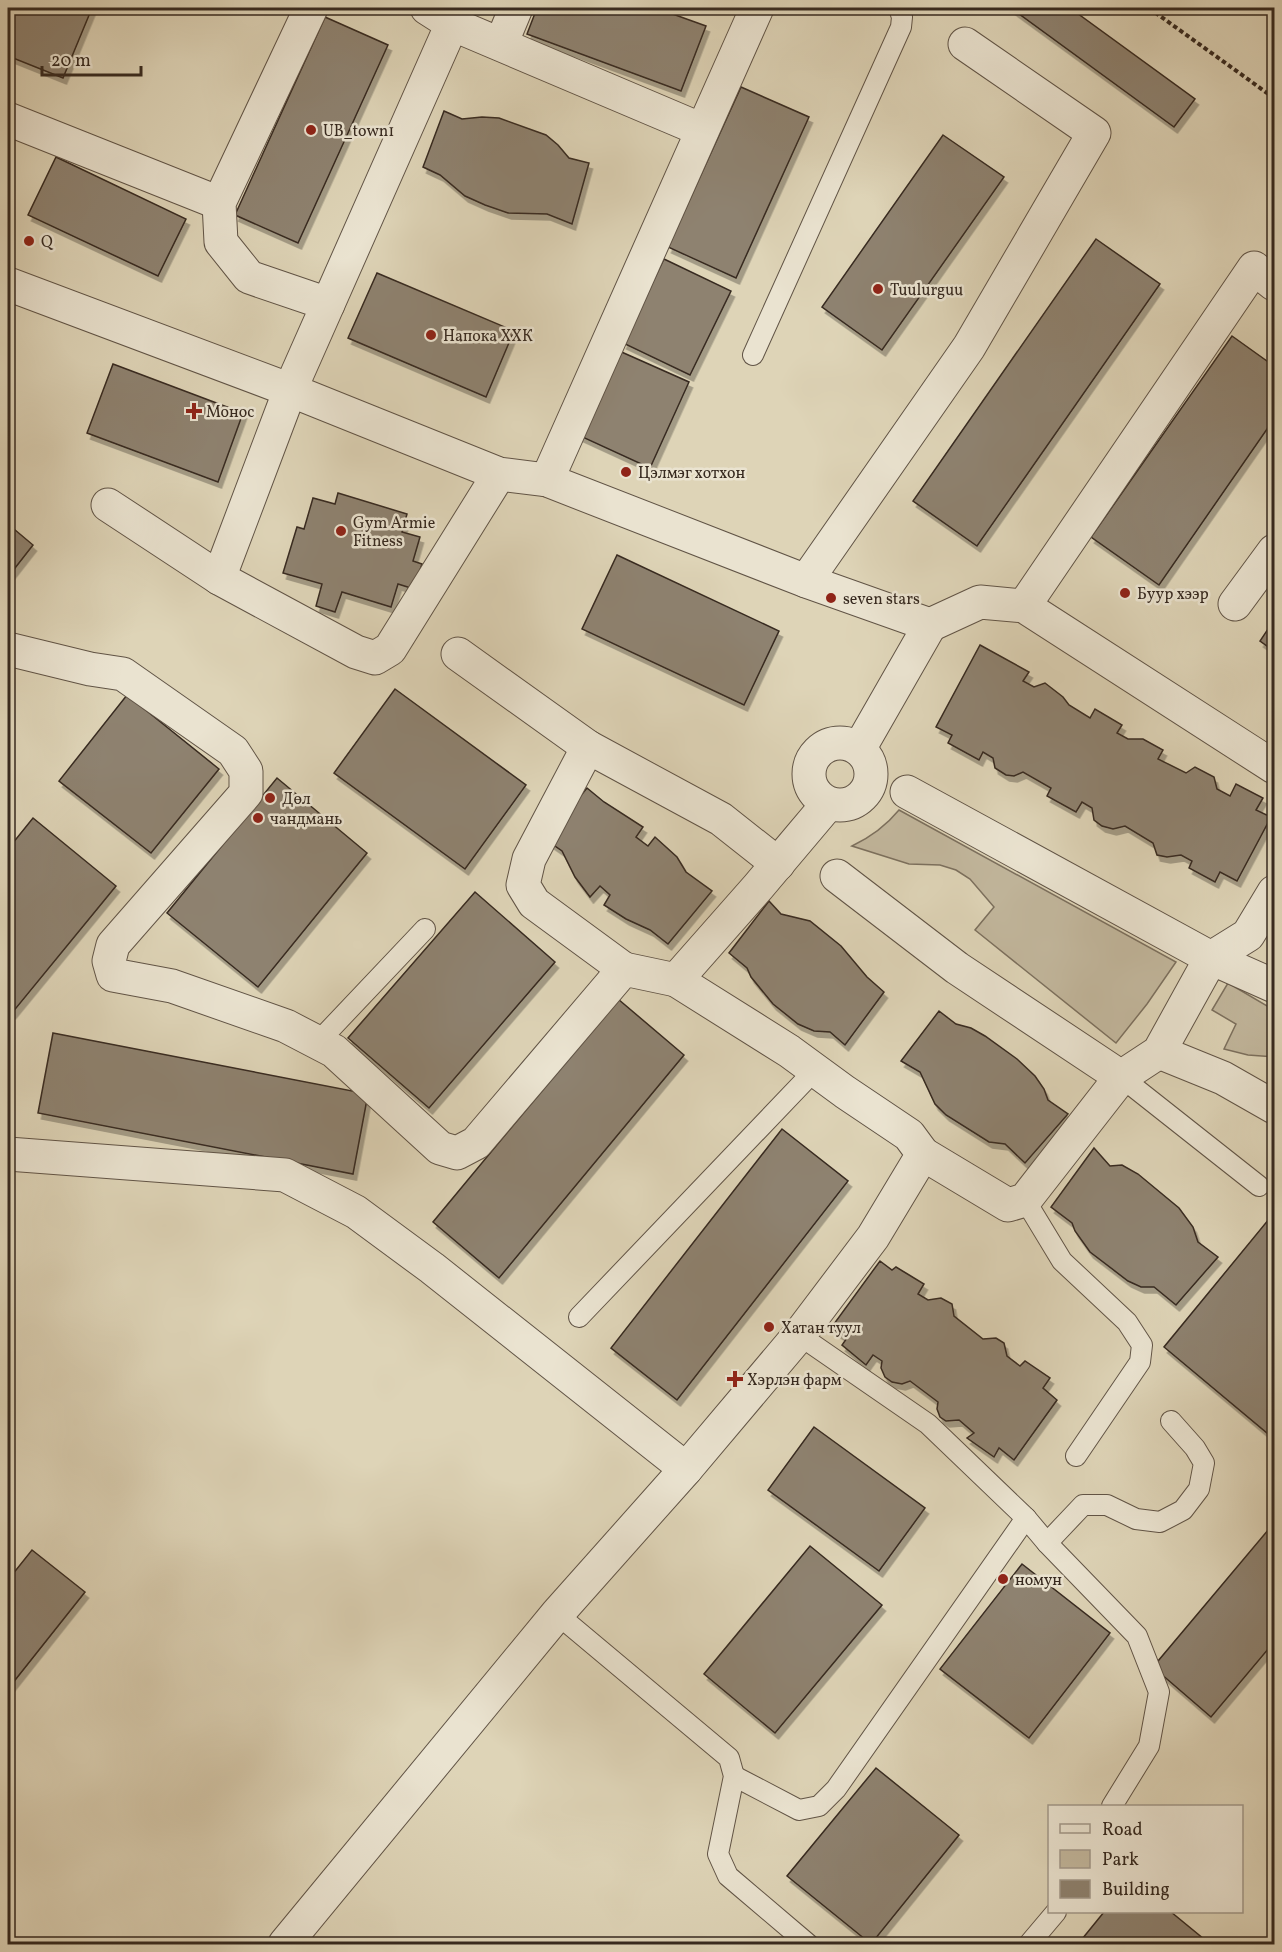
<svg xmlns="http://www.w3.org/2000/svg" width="1282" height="1952" viewBox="0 0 1282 1952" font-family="Vollkorn,serif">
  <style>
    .green { fill: #c2b79d; stroke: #7c705e; stroke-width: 1.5 }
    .building { fill: #8e826f; stroke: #372a20; stroke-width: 1.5; filter: url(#shadow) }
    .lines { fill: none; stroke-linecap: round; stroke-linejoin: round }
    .lane-casing { stroke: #615446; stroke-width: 22 }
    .street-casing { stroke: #615446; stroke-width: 35 }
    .path { stroke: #372a20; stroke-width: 4; stroke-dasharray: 4.5 3; stroke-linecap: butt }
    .lane { stroke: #eae3d0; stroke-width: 20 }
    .street { stroke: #eae3d0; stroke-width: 33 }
    .poi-dot { fill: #8f2418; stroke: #eae3d0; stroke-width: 2 }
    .labels { text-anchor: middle; stroke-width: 5; stroke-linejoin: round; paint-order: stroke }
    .poi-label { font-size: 16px; fill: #372a20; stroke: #eae3d0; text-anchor: start }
  </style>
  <defs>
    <filter id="shadow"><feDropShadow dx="3.5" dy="6" stdDeviation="0" flood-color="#0004"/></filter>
  </defs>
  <rect width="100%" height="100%" fill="#ded4b7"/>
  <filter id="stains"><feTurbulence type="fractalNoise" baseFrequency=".00333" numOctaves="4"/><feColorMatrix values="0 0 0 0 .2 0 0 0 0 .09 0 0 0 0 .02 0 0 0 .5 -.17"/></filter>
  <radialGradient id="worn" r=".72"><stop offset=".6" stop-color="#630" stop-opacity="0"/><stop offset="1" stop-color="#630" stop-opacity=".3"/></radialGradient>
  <!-- green -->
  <g class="green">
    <path d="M899 810 1176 962 1147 1004 1116 1043 975 930 994 907 970 879 956 870 940 865 909 864 852 846C871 837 885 827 899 810Z"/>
    <polygon points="1228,983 1274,1010 1274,1057 1248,1055 1224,1049 1236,1024 1212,1010"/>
  </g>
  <!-- building -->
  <g class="building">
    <polygon points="15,8 92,8 63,78 8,56 8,26"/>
    <polygon points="537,8 656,8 706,26 681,91 527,34"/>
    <polygon points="1011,8 1070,8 1195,99 1174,127"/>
    <polygon points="325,17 388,45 298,243 235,215"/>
    <polygon points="741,87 809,117 736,278 668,247"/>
    <polygon points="444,111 462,119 482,117 499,118 546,135 558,145 569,158 589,163 572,224 547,214 508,213 485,205 465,196 440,175 423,167"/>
    <polygon points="943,135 1004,177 882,350 822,307"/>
    <polygon points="56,157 186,219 158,276 28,215"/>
    <polygon points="1096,239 1160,284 977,546 913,501"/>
    <polygon points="664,259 731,291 690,375 623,343"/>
    <polygon points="377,273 514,331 486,397 348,338"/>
    <polygon points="1232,336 1274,366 1274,419 1159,585 1091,537"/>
    <polygon points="617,350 689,382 650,468 578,435"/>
    <polygon points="113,364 243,413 218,482 87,433"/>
    <polygon points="338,493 407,514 402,532 420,537 413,561 422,564 414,589 398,584 391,607 342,592 335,612 316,606 322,584 283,573 297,527 304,529 313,498 335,504"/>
    <polygon points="8,524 33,545 8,577"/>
    <polygon points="617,555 779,631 744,705 582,629"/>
    <polygon points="1274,620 1274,651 1260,641"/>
    <polygon points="980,645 1029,672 1023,681 1034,687 1045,683 1063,697 1069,705 1090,718 1095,709 1122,725 1117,733 1128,739 1143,739 1163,750 1158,759 1186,773 1195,767 1214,777 1217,789 1230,796 1236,784 1263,798 1256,810 1271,817 1237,881 1220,872 1215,882 1189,868 1192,861 1181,855 1167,857 1157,855 1153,843 1125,826 1113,829 1102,826 1094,820 1092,808 1082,802 1076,812 1047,796 1051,788 1023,772 1014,776 1006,775 995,768 993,758 983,752 979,760 948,743 952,735 936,727"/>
    <polygon points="395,689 526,785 465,869 334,773"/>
    <polygon points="127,695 219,769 151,853 59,781"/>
    <polygon points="277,778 367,853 258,987 167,913"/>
    <polygon points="587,788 604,802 643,827 636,837 648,846 655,837 677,857 686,872 712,891 668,944 650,930 626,919 604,905 610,895 600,886 590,897 575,877 562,851 545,839"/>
    <polygon points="33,818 116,886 12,1013 8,1009 8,849"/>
    <polygon points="475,892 555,962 429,1108 348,1038"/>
    <polygon points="769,901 781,914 810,921 841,946 867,977 884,992 845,1045 830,1032 814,1031 798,1024 773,1004 751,977 747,968 729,953"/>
    <polygon points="618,999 684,1055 499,1278 433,1222"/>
    <polygon points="939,1011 956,1024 971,1028 985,1036 1017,1059 1035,1076 1044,1089 1048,1100 1068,1114 1025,1163 1005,1144 989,1142 946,1115 935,1104 920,1072 901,1061"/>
    <polygon points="53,1033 368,1094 353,1174 38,1113"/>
    <polygon points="782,1129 848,1181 677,1400 611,1348"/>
    <polygon points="1094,1148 1110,1166 1122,1165 1138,1174 1179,1208 1193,1227 1198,1242 1218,1257 1176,1305 1154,1287 1141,1287 1128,1281 1090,1252 1075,1231 1072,1223 1051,1207"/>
    <polygon points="1274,1213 1274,1439 1164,1347"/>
    <polygon points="880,1261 892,1270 896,1267 924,1284 918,1294 928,1300 941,1298 952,1304 954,1316 983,1339 996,1338 1004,1343 1007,1356 1020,1366 1025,1361 1050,1378 1043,1388 1057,1400 1014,1460 999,1448 994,1457 967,1438 974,1433 959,1420 946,1421 940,1417 937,1409 938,1402 910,1381 902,1384 892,1382 885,1377 881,1368 882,1361 873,1355 866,1365 842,1345 847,1338 831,1328"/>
    <polygon points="814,1427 925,1508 879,1571 768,1490"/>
    <polygon points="1274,1523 1274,1642 1211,1717 1153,1667"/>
    <polygon points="810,1546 882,1605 775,1733 704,1674"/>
    <polygon points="32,1550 85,1592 8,1689 8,1580"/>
    <polygon points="1022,1564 1110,1633 1029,1738 940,1669"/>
    <polygon points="876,1768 959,1835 871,1944 787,1876"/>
    <polygon points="1104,1912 1171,1912 1210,1944 1078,1944"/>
  </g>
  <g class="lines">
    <defs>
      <g id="lane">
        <polyline points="753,355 901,27 902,17 899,8"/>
        <polyline points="318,1042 425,929"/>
        <polyline points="1121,1077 1259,1186"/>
        <polyline points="1025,1200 1062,1261 1127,1322 1142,1345 1140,1362 1076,1456"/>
        <polyline points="579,1317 815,1070"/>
        <polyline points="799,1335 928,1424 1026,1518 1047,1543 1137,1636 1159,1692 1149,1746 1112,1806"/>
        <polyline points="1047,1543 1083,1505 1107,1505 1136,1519 1160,1522 1183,1510 1199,1489 1204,1463 1195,1448 1171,1421"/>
        <polyline points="557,1614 729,1758 734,1776 718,1854 728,1876 808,1944"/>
        <polyline points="734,1776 799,1810 819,1806 836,1789 1026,1518"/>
        <polyline points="1029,1944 1056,1912"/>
      </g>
      <g id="street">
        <polyline points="311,8 219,203 221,242 249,277 328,304"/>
        <polyline points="427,8 452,24 702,130"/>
        <polyline points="501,44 516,8"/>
        <polyline points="8,119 219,203"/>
        <polyline points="8,284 290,390 499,474 547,480 806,581 930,625 859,749"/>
        <polyline points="547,480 757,8"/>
        <polyline points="108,505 219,578 356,652 375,658 390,649 499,474"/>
        <polyline points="219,578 290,390 452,24"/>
        <polyline points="806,581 969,347 1094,133 965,44"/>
        <polyline points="1235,604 1274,551"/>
        <polyline points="1024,606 1254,268 1274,284"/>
        <polyline points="930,625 980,602 1024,606 1274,767"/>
        <polyline points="8,649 90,669 123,674 233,751 246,771 246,793 113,945 109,961 113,975 172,986 286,1026 334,1051 440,1148 457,1153 476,1143 624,969 676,980"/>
        <polyline points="458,654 588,747"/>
        <circle cx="840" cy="774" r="31"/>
        <polyline points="907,792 1211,958 1274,986"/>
        <polyline points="837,876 957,968 1121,1077 1025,1200 1008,1205 923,1154"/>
        <polyline points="624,969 534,903 523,885 529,859 588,747 721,819 778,864"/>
        <polyline points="1159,1052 1223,1078 1274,1107"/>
        <polyline points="1121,1077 1159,1052 1211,958 1248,935 1274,892"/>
        <polyline points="8,1154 285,1175 356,1212 432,1268 686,1469"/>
        <polyline points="285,1944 557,1614 686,1469 799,1335 873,1237 923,1154 909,1135 845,1092 789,1051 676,980 758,887 828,804"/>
      </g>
    </defs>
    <!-- lane casing -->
    <use href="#lane" class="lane-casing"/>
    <!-- street casing -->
    <use href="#street" class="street-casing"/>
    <!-- path -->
    <polyline class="path" points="1149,8 1274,98"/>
    <!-- lane -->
    <use href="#lane" class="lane"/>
    <!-- street -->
    <use href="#street" class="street"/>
  </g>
  <!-- markers -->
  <g class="poi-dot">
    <circle cx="311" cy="130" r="6"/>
    <circle cx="29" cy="241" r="6"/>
    <circle cx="878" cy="289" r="6"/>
    <circle cx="431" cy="335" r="6"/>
    <path d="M191 402h6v6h6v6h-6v6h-6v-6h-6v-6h6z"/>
    <circle cx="626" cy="472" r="6"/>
    <circle cx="341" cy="531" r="6"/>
    <circle cx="1125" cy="593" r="6"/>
    <circle cx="831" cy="598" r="6"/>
    <circle cx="270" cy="798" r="6"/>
    <circle cx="258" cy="818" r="6"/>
    <circle cx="769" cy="1327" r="6"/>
    <path d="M732 1370h6v6h6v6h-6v6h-6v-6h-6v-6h6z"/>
    <circle cx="1003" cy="1579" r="6"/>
  </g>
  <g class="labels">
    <!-- poi labels -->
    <g class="poi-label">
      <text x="323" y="136">UB_town1</text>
      <text x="41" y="247">Q</text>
      <text x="890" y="295">Tuulurguu</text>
      <text x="443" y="341">Напока ХХК</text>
      <text x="206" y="417">Монос</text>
      <text x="638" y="478">Цэлмэг хотхон</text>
      <text x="353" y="528">Gym Armie<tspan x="353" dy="18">Fitness</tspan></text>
      <text x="1137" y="599">Буур хээр</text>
      <text x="843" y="604">seven stars</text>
      <text x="282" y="804">Дөл</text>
      <text x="270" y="824">чандмань</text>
      <text x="781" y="1333">Хатан туул</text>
      <text x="747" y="1385">Хэрлэн фарм</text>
      <text x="1015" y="1585">номун</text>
    </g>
  </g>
  <!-- margin -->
  <rect width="1282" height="1952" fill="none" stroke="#ded4b7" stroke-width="30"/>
  <rect x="9" y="9" width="1264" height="1934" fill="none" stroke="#372a20" stroke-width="3"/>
  <rect x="15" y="15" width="1252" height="1922" fill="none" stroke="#372a20" stroke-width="1.5"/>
  <!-- legend -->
  <rect x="1048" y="1805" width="195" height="108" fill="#eae3d0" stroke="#a2998a" stroke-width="1.5"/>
  <rect x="1060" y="1824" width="30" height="9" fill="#eae3d0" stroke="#a2998a" stroke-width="1.5"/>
  <text x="1102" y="1835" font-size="18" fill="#372a20">Road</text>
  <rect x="1060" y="1850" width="30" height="18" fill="#c2b79d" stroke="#a2998a" stroke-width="1.5"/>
  <text x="1102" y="1865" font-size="18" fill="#372a20">Park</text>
  <rect x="1060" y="1880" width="30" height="18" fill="#8e826f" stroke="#a2998a" stroke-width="1.5"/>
  <text x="1102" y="1895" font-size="18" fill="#372a20">Building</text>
  <!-- scale -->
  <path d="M42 66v9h99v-9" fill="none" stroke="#372a20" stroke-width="3"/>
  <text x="51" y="66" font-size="18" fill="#372a20" stroke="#eae3d0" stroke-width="4.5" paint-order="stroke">20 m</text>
  <rect width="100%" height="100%" filter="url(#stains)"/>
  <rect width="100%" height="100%" fill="url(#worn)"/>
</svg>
